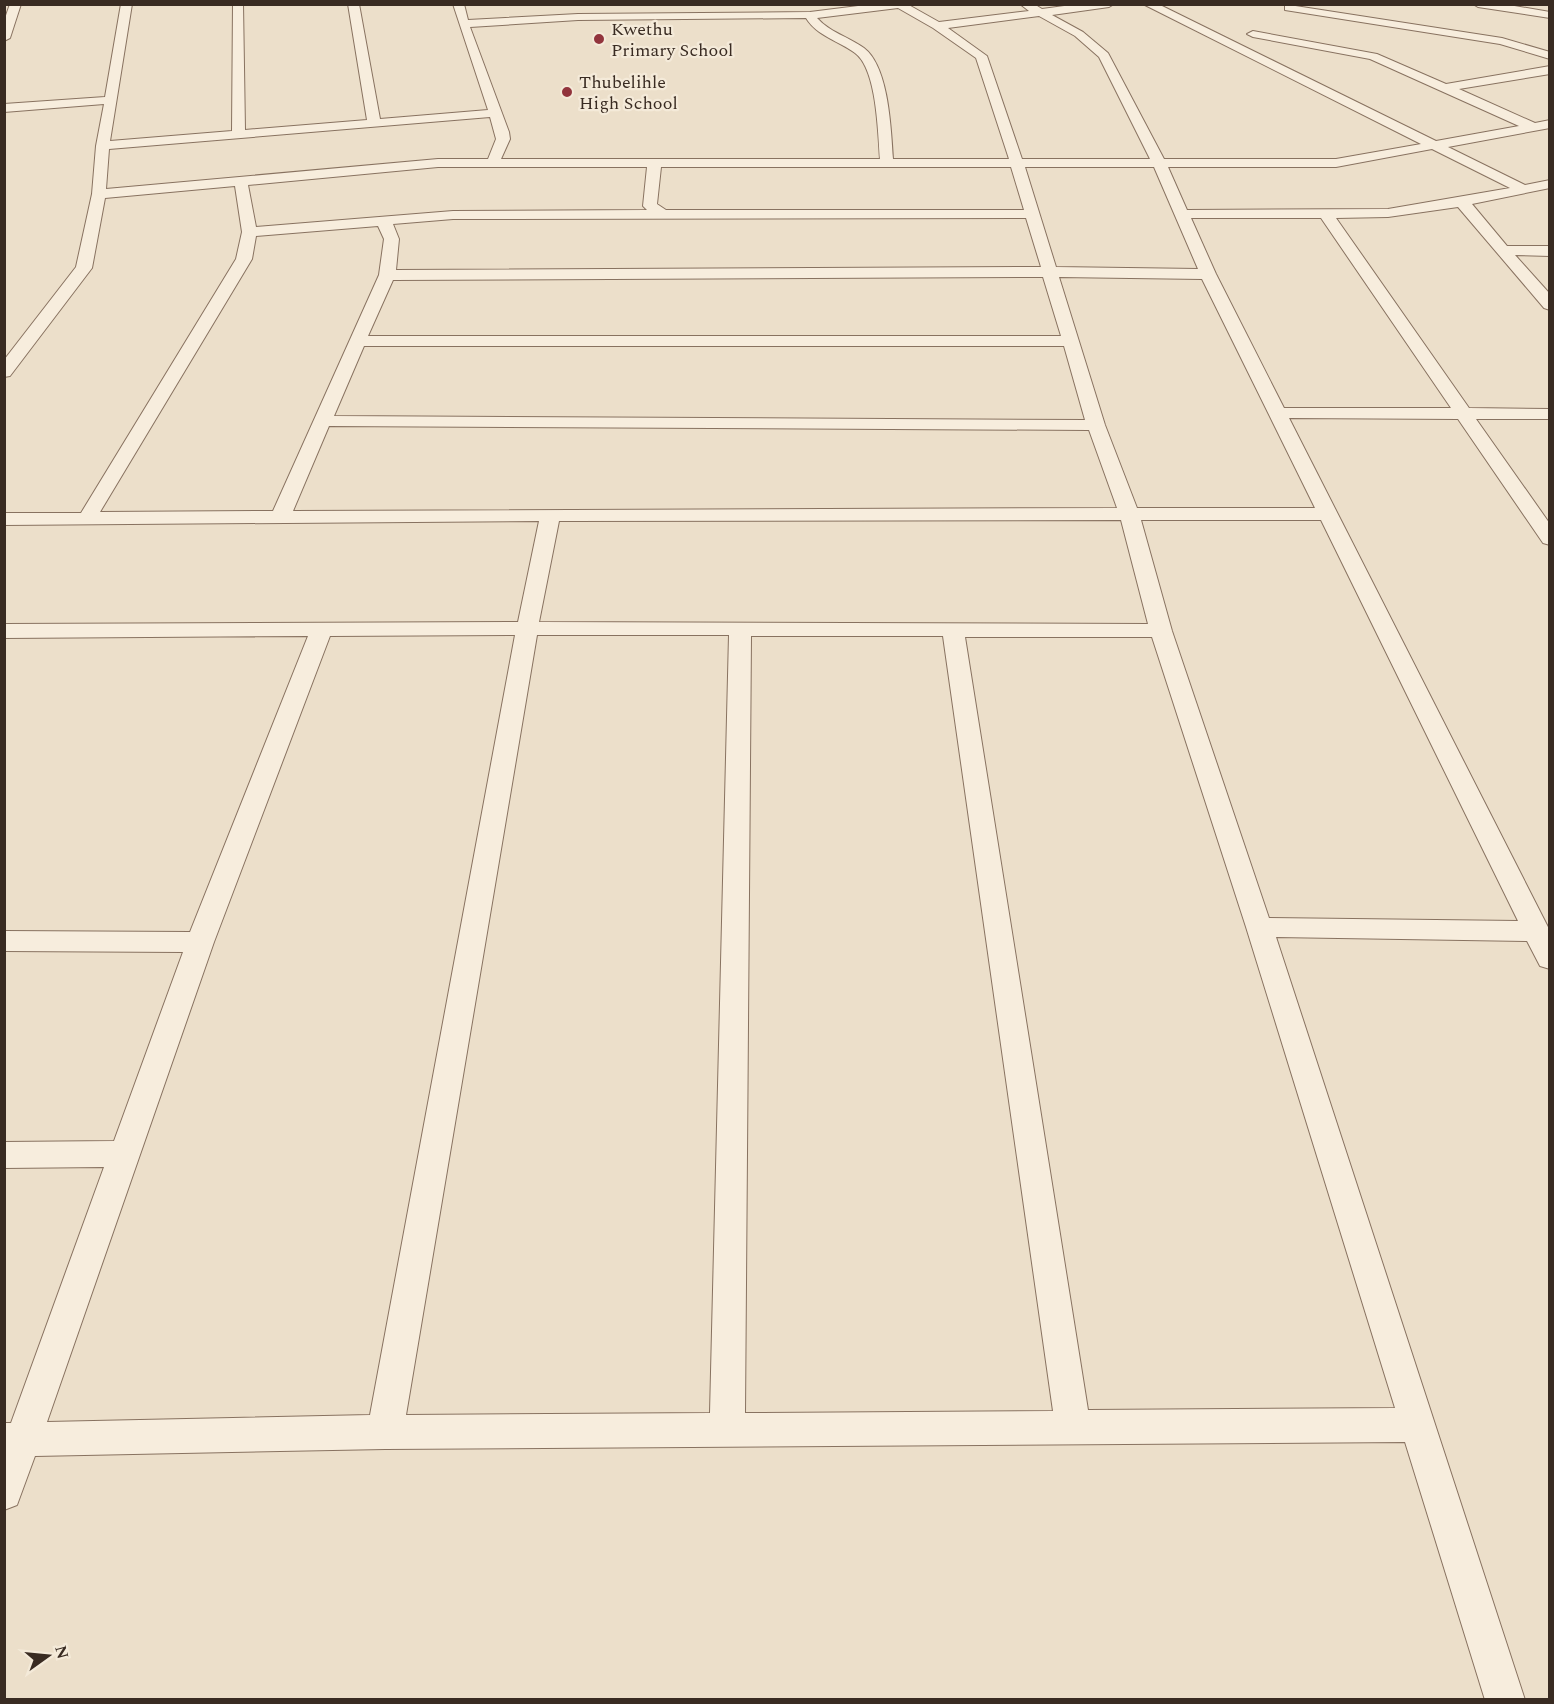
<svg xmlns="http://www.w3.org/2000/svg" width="1554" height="1704" viewBox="0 0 1554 1704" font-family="Spectral,serif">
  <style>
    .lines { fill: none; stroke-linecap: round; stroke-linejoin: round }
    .minor-casing { stroke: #887260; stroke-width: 2 }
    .minor { fill: #f7eddd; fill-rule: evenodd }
    .poi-dot { fill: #92343c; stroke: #f4ead9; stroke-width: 2 }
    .labels { text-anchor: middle; stroke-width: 4.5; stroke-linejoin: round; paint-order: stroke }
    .far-poi-label { font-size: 18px; fill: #392b22; stroke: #f4ead9; text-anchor: start }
  </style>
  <rect width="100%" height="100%" fill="#ecdfca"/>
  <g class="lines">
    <defs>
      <g id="minor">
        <polygon points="10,4 21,4 10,38 4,41 4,21"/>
        <path d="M121 4H132L110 141 232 131 233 4H243L245 130 367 120 348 4H359L380 119 488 110 453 4H464L468 20 578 14 810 12 874 4H907L939 22 1029 11 1020 4H1034L1042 9 1079 4H1114L1109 7 1052 15 1083 32 1108 53 1164 159H1336L1421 144 1143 4H1158L1436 141 1519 126 1370 59 1253 37 1247 34 1253 31 1377 54 1446 84 1550 66V74L1459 89 1535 123 1550 120V128L1448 147 1525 185 1550 180V188L1472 204 1507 246H1550V256L1515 255 1550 294V310L1544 308 1458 207 1388 217 1336 218 1469 408 1550 409V419H1476L1550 524V545L1543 543 1458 419 1289 418 1550 931V969L1540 966 1527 941 1276 937 1525 1700H1485L1405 1442 385 1449 35 1456 17 1505 4 1510V1423H11L104 1167 4 1168V1142L114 1141 183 952 4 951V931L190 932 308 636 4 638V624L518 622 539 521 4 525V513H81L236 259 242 232 235 186 105 198 92 268 10 376 4 377V360L76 267 92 194 96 146 104 104 4 112V104L105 97ZM898 8 933 28 976 58 1009 159H893C891 130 889 67 864 48 849 37 829 32 817 18ZM1039 16 1075 36 1099 57 1150 159H1022L987 56 948 28ZM806 18C817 36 839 41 855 53 877 69 878 133 880 159H501L510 139 509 132 470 27 578 20ZM490 117 496 139 488 159H438L106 189 109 149ZM1432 149 1510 188 1388 209 1187 210 1168 167H1336ZM438 167H647L643 206 647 210 453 211 256 227 248 185ZM661 167H1011L1024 210H666L657 204ZM1025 167H1154L1198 269 1056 267ZM1026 218 1041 267 396 270 399 239 393 224 453 219ZM1191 218H1321L1451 408H1284L1216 274ZM378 226 384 239 379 275 273 511 100 512 252 259 256 236ZM1043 277 1061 336H368L393 280ZM1059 277 1202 279 1315 508H1137L1105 425ZM364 346H1064L1085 420 334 416ZM329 426 1089 430 1117 508 293 511ZM1121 520 1148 624 539 622 559 521ZM1141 520H1321L1518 921 1269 918 1172 631ZM515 635 370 1415 47 1422 214 942 330 636ZM537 635H729L710 1413 406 1415ZM751 636H943L1053 1411 745 1413ZM965 637H1152L1246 927 1395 1408 1088 1410Z"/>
        <polygon points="1473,4 1503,4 1550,12 1550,18 1478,7"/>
        <polygon points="1289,5 1502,38 1550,52 1550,59 1500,44 1285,10 1285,6"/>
      </g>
    </defs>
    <!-- minor casing -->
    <use href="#minor" class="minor-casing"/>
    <!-- minor -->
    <use href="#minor" class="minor"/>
  </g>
  <!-- markers -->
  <g class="poi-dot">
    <circle cx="599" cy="39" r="6"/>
    <circle cx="567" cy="92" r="6"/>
  </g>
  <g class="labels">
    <!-- far-poi labels -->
    <g class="far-poi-label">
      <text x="611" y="35">Kwethu<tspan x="611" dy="21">Primary School</tspan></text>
      <text x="579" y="88">Thubelihle<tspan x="579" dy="21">High School</tspan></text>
    </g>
  </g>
  <!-- border -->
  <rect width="1554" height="1704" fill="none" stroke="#392b22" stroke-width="12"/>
  <!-- north arrow -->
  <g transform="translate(48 1656) rotate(75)" stroke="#f4ead9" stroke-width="4.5" paint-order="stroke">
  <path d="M0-4.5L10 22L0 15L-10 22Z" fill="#392b22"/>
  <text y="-9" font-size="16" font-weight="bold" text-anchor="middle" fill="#392b22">N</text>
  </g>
</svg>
